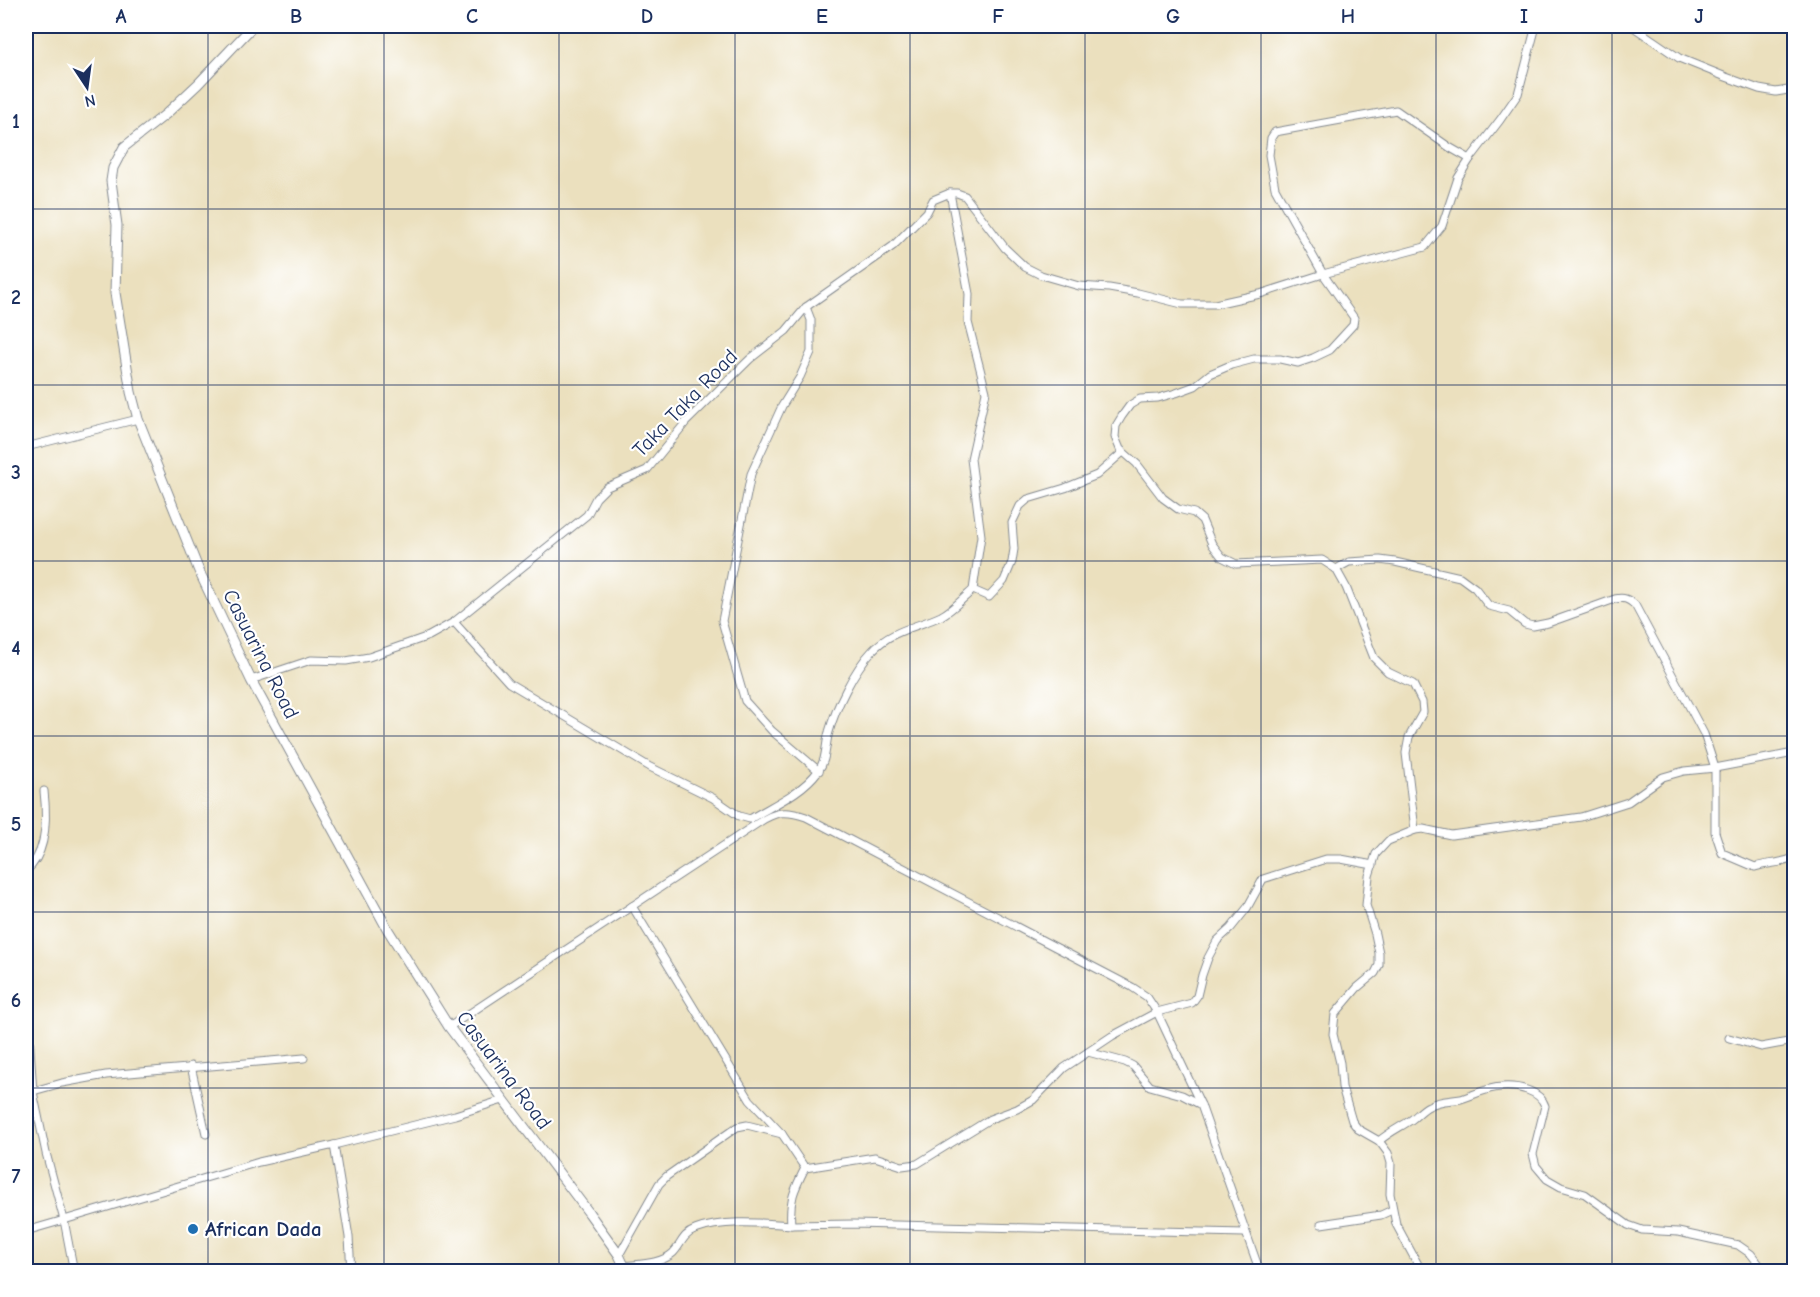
<svg xmlns="http://www.w3.org/2000/svg" width="1820" height="1297" viewBox="0 0 1820 1297" font-family="'Comic Neue',sans-serif">
  <style>
    .lines { fill: none; stroke-linecap: round; stroke-linejoin: round }
    .street-casing { stroke: #83888e; stroke-width: 9 }
    .secondary-casing { stroke: #83888e; stroke-width: 11 }
    .street { stroke: #fff; stroke-width: 7 }
    .secondary { stroke: #fff; stroke-width: 9 }
    .grid { fill: none; stroke: #1b2f5e; stroke-width: 1.5; stroke-opacity: 0.55 }
    .poi-dot { fill: #1f6fb2; stroke: #fff; stroke-width: 2 }
    .labels { text-anchor: middle; stroke-width: 4.5; stroke-linejoin: round; paint-order: stroke }
    .street-label { font-size: 21px; fill: #1b2f5e; stroke: #fff }
    .poi-label { font-size: 21px; font-weight: bold; fill: #1b2f5e; stroke: #fff; text-anchor: start }
    .neatline { fill: none; stroke: #1b2f5e; stroke-width: 2 }
    .grid-label { font-size: 20px; text-anchor: middle; font-weight: bold; fill: #1b2f5e }
  </style>
  <rect width="100%" height="100%" fill="#fff"/>
  <filter id="ink" filterUnits="userSpaceOnUse"><feTurbulence type="fractalNoise" baseFrequency=".0167" numOctaves="2"/><feDisplacementMap in="SourceGraphic" scale="12" xChannelSelector="R" yChannelSelector="G"/><feConvolveMatrix kernelMatrix="1 2 1 2 8 2 1 2 1" color-interpolation-filters="sRGB"/></filter>
  <filter id="wash" filterUnits="userSpaceOnUse"><feTurbulence type="fractalNoise" baseFrequency=".008" numOctaves="4" result="noise"/><feDisplacementMap in="SourceGraphic" scale="24" xChannelSelector="R" yChannelSelector="G"/><feGaussianBlur stdDeviation="1.35" result="paint"/><feColorMatrix in="noise" values="0 0 0 0 0 0 0 0 0 0 0 0 0 0 0 0 0 1.4 0 .05"/><feComposite in="paint" operator="in"/></filter>
  <g filter="url(#wash)">
    <rect width="100%" height="100%" fill="#ebe0be"/>
  </g>
  <g filter="url(#ink)">
    <g class="lines">
      <defs>
        <g id="street">
          <polyline points="1632,26 1679,58 1726,77 1759,89 1776,92 1794,89"/>
          <polyline points="950,193 969,294 968,322 986,392 971,459 981,536 973,590 989,597 1004,581 1012,562 1014,549 1012,523 1020,506 1028,499 1065,488 1097,475 1123,452"/>
          <polyline points="806,307 811,320 811,352 800,377 782,406 751,474 722,621 745,701 772,731 819,771"/>
          <polyline points="26,447 138,419"/>
          <path d="M1336 569 1349 562 1380 560 1395 562 1460 577 1475 588 1489 606 1509 611 1525 624 1533 626 1548 623 1615 599C1624 597 1628 599 1635 605L1704 734 1715 768V832L1722 853 1755 867C1767 863 1778 864 1791 859L1794 865"/>
          <path d="M454 622 509 683 650 767 713 798 739 816 750 819C773 805 802 793 818 771 827 760 825 745 829 732 836 707 854 670 872 651 891 630 917 627 941 616 953 610 963 598 973 590"/>
          <polyline points="251,680 311,660 346,661 369,657 429,636 454,622 587,515 596,498 607,487 647,470 686,422 750,359 786,331 806,307 893,246 927,212 933,200 950,193 957,193 965,196 1005,248 1025,267 1041,275 1079,286 1109,288 1138,293 1182,304 1215,304 1260,294 1323,274 1425,247 1442,226 1458,178 1470,159 1500,120 1518,94 1536,26"/>
          <polyline points="1415,830 1406,753 1409,737 1423,712 1422,702 1413,684 1388,672 1374,658 1346,587 1336,569 1322,560 1236,564 1222,557 1212,544 1202,520 1194,513 1178,509 1163,498 1137,464 1120,449 1115,437 1116,426 1122,416 1130,405 1140,399 1158,398 1176,393 1195,386 1210,374 1231,365 1254,359 1280,359 1298,363 1313,358 1330,350 1353,325 1354,318 1323,274 1275,188 1269,155 1271,138 1275,132 1396,110 1449,147 1470,159"/>
          <path d="M26 871C48 853 47 817 44 791"/>
          <path d="M632 906 750 1100 782 1134 805 1168C794 1190 789 1200 791 1225L853 1224 1245 1233"/>
          <polyline points="27,1005 33,1092 46,1153 64,1220 259,1162 334,1145 349,1237 351,1272"/>
          <path d="M449 1027 758 823C776 811 786 810 806 817L1132 987 1147 997 1157 1012 1201 1105 1260 1272"/>
          <polyline points="1729,1038 1761,1047 1794,1041"/>
          <polyline points="1088,1052 1125,1062 1133,1066 1150,1086 1182,1095 1201,1105"/>
          <polyline points="191,1066 206,1134"/>
          <polyline points="26,1093 62,1083 106,1075 304,1058"/>
          <path d="M1379 1141C1391 1131 1399 1128 1411 1120 1417 1116 1422 1109 1429 1106 1439 1100 1450 1101 1461 1099 1474 1095 1488 1087 1502 1087 1517 1086 1540 1090 1545 1106L1533 1154 1536 1166 1547 1179 1561 1187 1585 1194 1628 1225 1642 1230 1678 1232 1738 1245 1751 1254 1765 1272"/>
          <polyline points="334,1145 455,1115 503,1100"/>
          <polyline points="805,1168 875,1157 902,1166 917,1164 990,1119 1017,1109 1033,1100 1064,1068 1112,1036 1157,1012 1192,1003 1197,996 1202,975 1208,958 1217,941 1231,928 1247,908 1263,879 1326,859 1341,859 1373,865"/>
          <polyline points="1321,1224 1381,1215 1392,1210"/>
          <polyline points="26,1231 64,1220 74,1272"/>
          <polyline points="619,1255 659,1184 667,1176 737,1127 747,1125 782,1134"/>
          <path d="M625 1266C640 1264 661 1264 673 1253 681 1245 683 1234 695 1230 722 1219 763 1223 791 1225"/>
          <polyline points="1422,1272 1396,1224 1390,1194 1391,1163 1388,1153 1379,1141 1358,1129 1352,1121 1342,1087 1340,1063 1333,1034 1335,1014 1357,988 1375,973 1379,965 1379,953 1375,934 1366,905 1369,876 1376,854 1388,841 1415,830 1423,829 1451,835 1581,817 1628,802 1663,777 1684,771 1715,768 1794,753"/>
        </g>
        <polyline id="secondary" points="253,26 198,84 166,114 124,147 113,168 111,181 117,225 115,293 131,392 138,419 199,571 251,680 388,930 449,1027 589,1213 619,1255 627,1272"/>
      </defs>
      <!-- street casing -->
      <use href="#street" class="street-casing"/>
      <!-- secondary casing -->
      <use href="#secondary" class="secondary-casing"/>
      <!-- street -->
      <use href="#street" class="street"/>
      <!-- secondary -->
      <use href="#secondary" class="secondary"/>
    </g>
  </g>
  <!-- grid -->
  <path class="grid" d="M208 26V1272M384 26V1272M559 26V1272M735 26V1272M910 26V1272M1085 26V1272M1261 26V1272M1436 26V1272M1612 26V1272M26 209H1794M26 385H1794M26 561H1794M26 736H1794M26 912H1794M26 1088H1794"/>
  <!-- markers -->
  <circle class="poi-dot" cx="193" cy="1229" r="6"/>
  <g class="labels">
    <!-- street labels -->
    <g class="street-label">
      <text transform="translate(685 403) rotate(-46)" y="7">Taka Taka Road</text>
      <text transform="translate(261 654) rotate(63)" y="7">Casuarina Road</text>
      <text transform="translate(504 1070) rotate(53)" y="7">Casuarina Road</text>
    </g>
    <!-- poi labels -->
    <g class="poi-label">
      <text x="205" y="1236">African Dada</text>
    </g>
  </g>
  <!-- margin -->
  <rect width="1820" height="1297" fill="none" stroke="#fff" stroke-width="66"/>
  <!-- north arrow -->
  <g transform="translate(87 87) rotate(167)" stroke="#ffffff" stroke-width="4.5" paint-order="stroke">
  <path d="M0-4.5L10 22L0 15L-10 22Z" fill="#1b2f5e"/>
  <text y="-9" font-size="16" font-weight="bold" text-anchor="middle" fill="#1b2f5e">N</text>
  </g>
  <rect x="33" y="33" width="1754" height="1231" class="neatline"/>
  <g class="grid-label">
    <text x="121" y="23">A</text>
    <text x="296" y="23">B</text>
    <text x="472" y="23">C</text>
    <text x="647" y="23">D</text>
    <text x="822" y="23">E</text>
    <text x="998" y="23">F</text>
    <text x="1173" y="23">G</text>
    <text x="1348" y="23">H</text>
    <text x="1524" y="23">I</text>
    <text x="1699" y="23">J</text>
    <text x="16" y="128">1</text>
    <text x="16" y="304">2</text>
    <text x="16" y="479">3</text>
    <text x="16" y="655">4</text>
    <text x="16" y="831">5</text>
    <text x="16" y="1007">6</text>
    <text x="16" y="1183">7</text>
  </g>
</svg>
